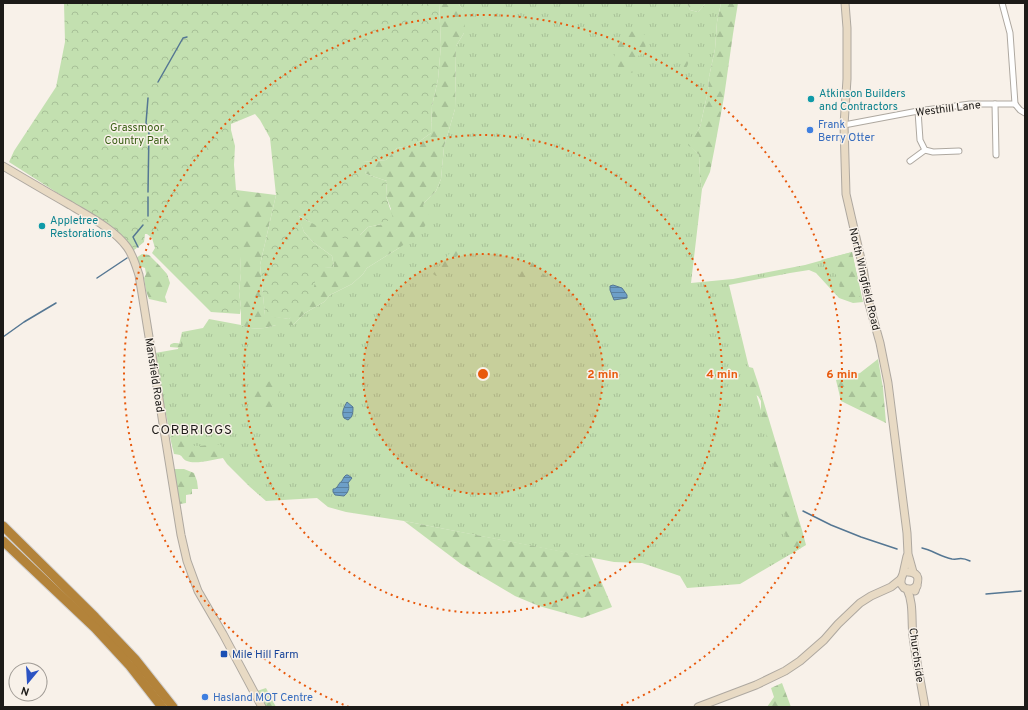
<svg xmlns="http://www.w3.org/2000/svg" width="1028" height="710" viewBox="0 0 1028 710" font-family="Overpass,sans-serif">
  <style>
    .grass { fill: url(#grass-tufts) }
    .forest { fill: url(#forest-firs) }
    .park { fill: url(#park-crowns) }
    .water { fill: url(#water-rules); stroke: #557793 }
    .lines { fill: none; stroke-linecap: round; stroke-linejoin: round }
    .stream { stroke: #557793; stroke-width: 1.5 }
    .street-casing { stroke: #aea8a0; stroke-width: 7 }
    .secondary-casing { stroke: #aea8a0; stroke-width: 9 }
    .highway-casing { stroke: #d2d1d1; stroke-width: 11 }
    .street { stroke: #fff; stroke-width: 5 }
    .secondary { stroke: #e8dac4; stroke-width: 7 }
    .highway { stroke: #b3833a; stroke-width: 9 }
    .ring { fill: none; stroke: #e8590c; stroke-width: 2; stroke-dasharray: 2 4 }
    .culture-dot { fill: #0f9aa8; stroke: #f8f1e9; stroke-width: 1.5 }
    .shop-dot { fill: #3f7fe0; stroke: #f8f1e9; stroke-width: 1.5 }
    .transit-dot { fill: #1a4fb4; stroke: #f8f1e9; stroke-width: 1.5 }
    .labels { text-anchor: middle; stroke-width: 3; stroke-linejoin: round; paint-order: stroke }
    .culture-label { font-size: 11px; fill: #0d838f; stroke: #f8f1e9; text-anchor: start }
    .street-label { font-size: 11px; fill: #1d1b18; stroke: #f8f1e9 }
    .shop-label { font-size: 11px; fill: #366cbe; stroke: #f8f1e9; text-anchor: start }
    .park-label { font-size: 11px; fill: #395f14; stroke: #f8f1e9 }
    .transit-label { font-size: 11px; fill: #164399; stroke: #f8f1e9; text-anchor: start }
    .quarter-label { font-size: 13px; letter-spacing: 1px; fill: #1d1b18; stroke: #f8f1e9 }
    .centre { fill: #e8590c; stroke: #f8f1e9; stroke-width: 2 }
    .ring-label { font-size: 12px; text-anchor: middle; font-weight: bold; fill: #e8590c; stroke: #f8f1e9; stroke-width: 3; stroke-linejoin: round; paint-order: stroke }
  </style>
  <defs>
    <pattern id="grass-tufts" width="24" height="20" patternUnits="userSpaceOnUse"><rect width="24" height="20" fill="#c3e0b0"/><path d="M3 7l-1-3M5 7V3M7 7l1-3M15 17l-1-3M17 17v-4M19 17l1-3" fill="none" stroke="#a7c097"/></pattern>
    <pattern id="forest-firs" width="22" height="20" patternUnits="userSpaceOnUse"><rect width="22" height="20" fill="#c3e0b0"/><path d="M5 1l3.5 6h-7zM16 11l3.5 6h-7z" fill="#a7c097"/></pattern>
    <pattern id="park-crowns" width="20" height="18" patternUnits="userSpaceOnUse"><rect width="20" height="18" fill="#c3e0b0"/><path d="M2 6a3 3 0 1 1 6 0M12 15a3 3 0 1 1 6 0" fill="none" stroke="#a7c097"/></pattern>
    <pattern id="water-rules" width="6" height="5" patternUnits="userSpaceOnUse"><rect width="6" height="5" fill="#6d9fc8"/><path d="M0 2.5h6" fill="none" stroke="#5981a1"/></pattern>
  </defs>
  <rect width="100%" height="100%" fill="#f8f1e9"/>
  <!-- grass -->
  <polygon class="grass" points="458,3 687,3 690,10 698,12 706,3 721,3 717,22 715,49 709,77 708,91 700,127 689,145 699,155 700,177 702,189 691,283 733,279 805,265 852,252 863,302 853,303 839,298 816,273 809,270 790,273 729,285 751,376 801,548 740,584 687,588 680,576 642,563 614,562 404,521 346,512 328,507 317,498 266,501 250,487 227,464 216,448 173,449 158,374 155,353 178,349 182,332 203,328 209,319 241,325 250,329 265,328 276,325 293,325 305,313 324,302 330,295 352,284 363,274 367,268 399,248 424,203 436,191 441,179 444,147 455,109 456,46 464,33 463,10"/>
  <!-- forest -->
  <g class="forest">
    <polygon points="439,3 458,3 466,14 464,33 456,46 455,109 444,147 441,179 436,191 424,203 423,206 429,214 427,223 420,233 399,248 367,268 363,274 352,284 330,295 324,302 305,313 293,325 276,325 265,328 250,329 241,325 241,308 239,291 241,273 236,190 276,195 260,265 265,315 289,319 315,283 315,268 334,267 332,256 313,242 304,232 298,216 310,222 360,235 368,227 382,224 391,209 386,196 387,181 366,174 362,162 386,160 397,148 413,146 431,133 432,106 438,79 441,45"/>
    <polygon points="687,3 706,3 698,12 690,10"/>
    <polygon points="721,3 738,3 733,34 724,97 715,146 710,172 702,189 700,177 699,155 688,145 700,127 708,91 709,77 715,49 717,22"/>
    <polygon points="628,31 643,32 646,40 645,52 638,56 634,72 626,74 616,65 613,60 619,42 625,37"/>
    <path d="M686 53 689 54C689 60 689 65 685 69 681 64 682 60 683 54Z"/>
    <polygon points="454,248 463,248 445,272 436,276 433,274"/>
    <polygon points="852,252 861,295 856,299 846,298 840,294 839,278 833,271 821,260"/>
    <polygon points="142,254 149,255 159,265 167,274 170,283 165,297 167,303 149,299 146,291 144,278 146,274 145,268 139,266 136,258"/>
    <path d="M531 260 538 270 554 282C542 283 531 280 519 277V274Z"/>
    <path d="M181 337 184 339 182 348 170 347V345C173 342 177 343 181 344Z"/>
    <polygon points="878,359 883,388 886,423 841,401 836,380 860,373"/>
    <polygon points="745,366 753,368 758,383 802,530 806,545 791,554 787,542 785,532 786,518 783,502 774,467 761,413 761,401 758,396 750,393 747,383 749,377"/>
    <path d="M273 378H277L279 381 281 391 273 399 272 407 267 410C261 407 257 406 253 402 247 402 242 403 242 396 246 393 250 388 255 391H257Z"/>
    <path d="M185 429 188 433 186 440 190 445C201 448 209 443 221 445L225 451 223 458C215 459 195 465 187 461 180 458 185 455 174 454L170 437 178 434Z"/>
    <polygon points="173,469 184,469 194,473 197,481 198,489 192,489 192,494 186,495 186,503 180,504 177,494"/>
    <polygon points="404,521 591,557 612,607 582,618 539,606 515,596 461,564"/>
    <polygon points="782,683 791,707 767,707 774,697 771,688"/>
    <polygon points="266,688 276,707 265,707 257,691"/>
  </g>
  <!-- park -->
  <polygon class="park" points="64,3 439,3 441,45 438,79 432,106 431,133 413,146 397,148 386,160 363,162 366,174 387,181 386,196 393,218 382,224 368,227 360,235 348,239 337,237 310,222 299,216 304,232 313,242 332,256 334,267 315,269 315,283 310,300 289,319 265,316 260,265 276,195 270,138 260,120 255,114 231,124 231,130 235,146 234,165 236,190 239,202 241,225 240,249 241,273 239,291 241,308 240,314 211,312 152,253 155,248 152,238 147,234 145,234 144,242 133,251 92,215 9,162 14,151 56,87 65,42"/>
  <!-- water -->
  <g class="water">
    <polygon points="613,285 622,288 627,295 627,298 614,300 610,290 610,286"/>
    <path d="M347 402 353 407C353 412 353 417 348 420L344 418C341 413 344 407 347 402Z"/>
    <path d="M346 475H348L352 478 348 483C350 488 348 493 344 496L335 495 333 492V489C338 489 338 483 342 481L344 477Z"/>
  </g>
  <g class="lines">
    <!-- stream -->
    <g class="stream">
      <polyline points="158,82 183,38 187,37"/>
      <polyline points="148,98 146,123 149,129 148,192"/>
      <polyline points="148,216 148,197"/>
      <polyline points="138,247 133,237 143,225"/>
      <polyline points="97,278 127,258"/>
      <polyline points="3,337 24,322 56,303"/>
      <polyline points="803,511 831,525 861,537 897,549"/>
      <path d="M922 548C932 550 941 557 952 559 961 560 959 556 970 561"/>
      <polyline points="986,594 1021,591"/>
    </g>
    <defs>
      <g id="street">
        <polyline points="1002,3 1010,33 1015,104"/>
        <polyline points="995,104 996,155"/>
        <polyline points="1015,104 1020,110 1025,113"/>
        <polyline points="918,111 920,140 925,150 933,152 959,151"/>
        <polyline points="844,125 918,111 970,104 1015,104"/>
        <polyline points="910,161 925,150"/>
      </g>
      <g id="secondary">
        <polyline points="845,3 847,28 847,79 844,125 846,194 863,268 868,300 880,343 888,383 907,533 908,554 913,572"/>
        <path d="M3 166C25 179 47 192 70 205 88 216 114 229 127 247 133 255 136 266 139 275L181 535 187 561 198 591 223 634 262 707"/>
        <polyline points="907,556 903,574 901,579 901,584 904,588 907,589 912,589 917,586"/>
        <path d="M908 572C922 573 918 582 915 591"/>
        <path d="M907 589C914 604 911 620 913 636 916 660 921 683 925 707"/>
        <polyline points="698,707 756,685 785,671 800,661 824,640 838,624 860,603 871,596 891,587 901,579"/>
      </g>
      <g id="highway">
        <polyline points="3,526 95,617 135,659 173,707"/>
        <polyline points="3,541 95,628 130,666 162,707"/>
      </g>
    </defs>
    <!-- street casing -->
    <use href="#street" class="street-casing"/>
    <!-- secondary casing -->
    <use href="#secondary" class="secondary-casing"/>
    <!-- highway casing -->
    <use href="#highway" class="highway-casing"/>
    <!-- street -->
    <use href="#street" class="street"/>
    <!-- secondary -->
    <use href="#secondary" class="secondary"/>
    <!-- highway -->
    <use href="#highway" class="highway"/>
  </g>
  <!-- distance rings -->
  <circle cx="483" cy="374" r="120" fill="#e8590c" fill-opacity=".12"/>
  <g class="ring">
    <circle cx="483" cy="374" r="120"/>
    <circle cx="483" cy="374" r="239"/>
    <path d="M349 707A359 359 0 1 1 617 707"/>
  </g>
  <!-- markers -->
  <g class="culture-dot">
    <circle cx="811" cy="99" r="4"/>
    <circle cx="42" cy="226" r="4"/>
  </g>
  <g class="shop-dot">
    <circle cx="810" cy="130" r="4"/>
    <circle cx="205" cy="697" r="4"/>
  </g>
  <rect class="transit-dot" x="220" y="650" width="8" height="8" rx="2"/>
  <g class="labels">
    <!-- culture labels -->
    <g class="culture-label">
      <text x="819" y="97">Atkinson Builders<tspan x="819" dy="13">and Contractors</tspan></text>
      <text x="50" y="224">Appletree<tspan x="50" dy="13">Restorations</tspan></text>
    </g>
    <!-- street labels -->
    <g class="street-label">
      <text transform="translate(948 108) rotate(-7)" y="4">Westhill Lane</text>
      <text transform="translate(865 279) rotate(77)" y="4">North Wingfield Road</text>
      <text transform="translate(155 375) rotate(81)" y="4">Mansfield Road</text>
      <text transform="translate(917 655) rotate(82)" y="4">Churchside</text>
    </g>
    <!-- shop labels -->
    <g class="shop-label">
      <text x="818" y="128">Frank<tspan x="818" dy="13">Berry Otter</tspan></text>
      <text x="213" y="701">Hasland MOT Centre</text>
    </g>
    <!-- park labels -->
    <g class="park-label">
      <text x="137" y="131">Grassmoor<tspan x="137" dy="13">Country Park</tspan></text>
    </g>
    <!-- transit labels -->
    <g class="transit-label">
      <text x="232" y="658">Mile Hill Farm</text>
    </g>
    <!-- quarter labels -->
    <g class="quarter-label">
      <text x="192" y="434">CORBRIGGS</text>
    </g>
  </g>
  <circle cx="483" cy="374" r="6" class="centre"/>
  <g class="ring-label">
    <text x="603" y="378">2 min</text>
    <text x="722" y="378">4 min</text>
    <text x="842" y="378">6 min</text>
  </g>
  <!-- border -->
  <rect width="1028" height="710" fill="none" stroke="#1d1b18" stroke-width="8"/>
  <!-- north arrow -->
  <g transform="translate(28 682) rotate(198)"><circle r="19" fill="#f8f1e9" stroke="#a09b95"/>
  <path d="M0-3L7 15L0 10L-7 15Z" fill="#2c53c3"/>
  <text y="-6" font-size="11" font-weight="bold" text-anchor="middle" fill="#1d1b18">N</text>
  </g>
</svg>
